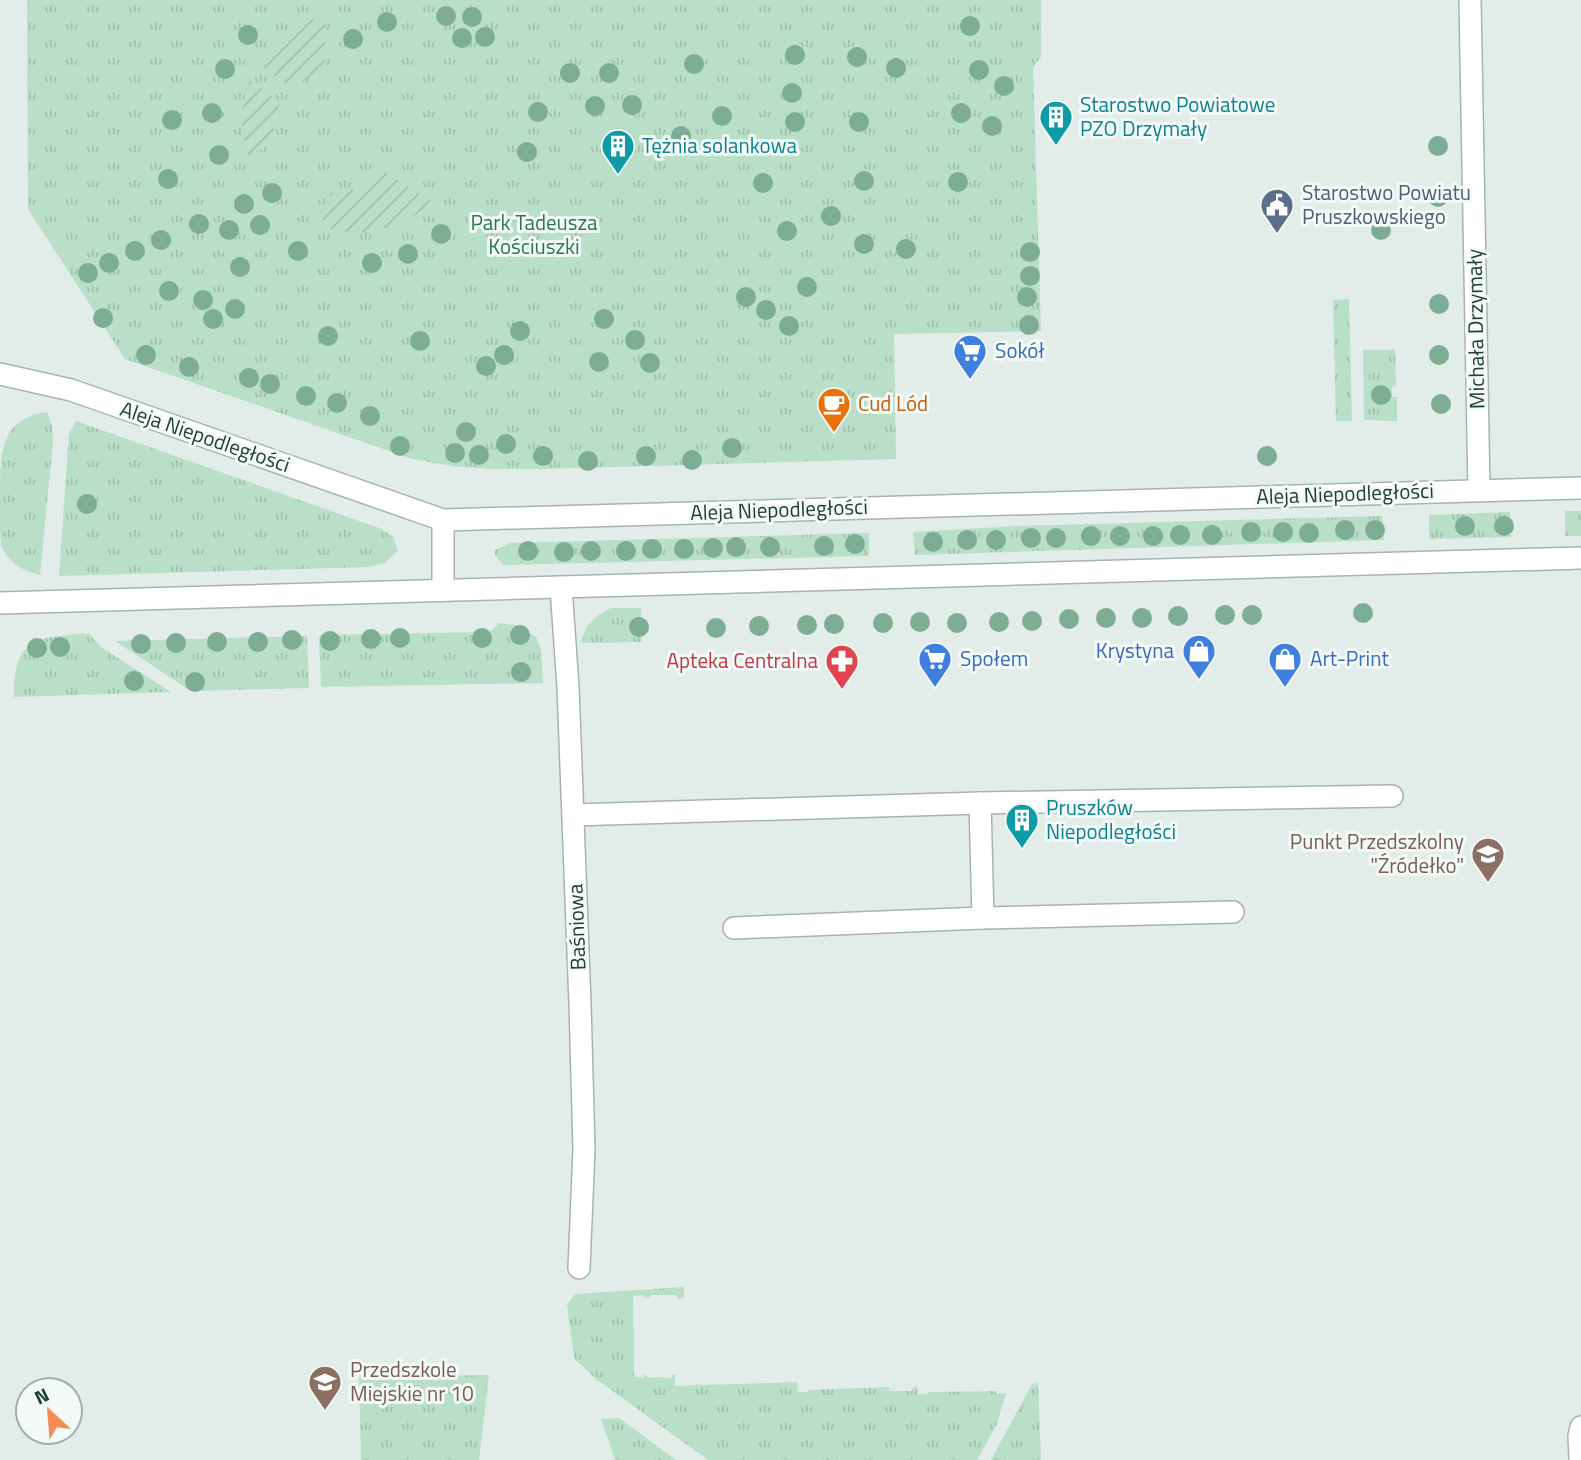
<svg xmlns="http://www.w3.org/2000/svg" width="1581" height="1460" viewBox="0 0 1581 1460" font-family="'Titillium Web',sans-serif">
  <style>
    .grass { fill: url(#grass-tufts) }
    .garden { fill: url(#garden-furrows) }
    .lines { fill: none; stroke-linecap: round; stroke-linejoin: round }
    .service-casing { stroke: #a4b5b1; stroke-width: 24 }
    .minor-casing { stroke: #a4b5b1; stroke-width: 24 }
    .tertiary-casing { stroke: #a4b5b1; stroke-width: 24 }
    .service { stroke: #fff; stroke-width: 21 }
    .minor { stroke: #fff; stroke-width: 21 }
    .tertiary { stroke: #fff; stroke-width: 21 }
    .tree { fill: #7dad94 }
    .labels { text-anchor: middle; stroke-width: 6; stroke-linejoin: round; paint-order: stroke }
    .culture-label { font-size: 21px; fill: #0d838f; stroke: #f3f9f7; text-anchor: start }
    .service-label { font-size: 21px; fill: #4e5e75; stroke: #f3f9f7; text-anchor: start }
    .park-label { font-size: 21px; fill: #2a784f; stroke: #f3f9f7 }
    .street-label { font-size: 21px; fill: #213f3a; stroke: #f3f9f7 }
    .shop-label { font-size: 21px; fill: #366cbe; stroke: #f3f9f7; text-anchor: start }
    .food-label { font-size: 21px; fill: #c56008; stroke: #f3f9f7; text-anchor: start }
    .health-label { font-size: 21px; fill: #be3a42; stroke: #f3f9f7; text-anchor: end }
    .education-label { font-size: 21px; fill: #785e54; stroke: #f3f9f7; text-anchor: end }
  </style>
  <defs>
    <pattern id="grass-tufts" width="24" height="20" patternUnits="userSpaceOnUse" patternTransform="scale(1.75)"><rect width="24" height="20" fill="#badfc8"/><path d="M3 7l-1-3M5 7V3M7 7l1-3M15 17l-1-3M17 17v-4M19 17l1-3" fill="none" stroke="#a0c0ad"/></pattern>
    <pattern id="garden-furrows" width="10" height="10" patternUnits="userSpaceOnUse" patternTransform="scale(1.75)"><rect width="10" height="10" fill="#badfc8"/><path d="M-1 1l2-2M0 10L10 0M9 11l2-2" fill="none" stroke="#a0c0ad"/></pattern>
  </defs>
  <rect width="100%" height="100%" fill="#e2ede9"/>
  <!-- grass -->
  <g class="grass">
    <polygon points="27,0 1041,0 1041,57 1033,67 1041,331 894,334 896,459 545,469 491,469 452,466 412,459 125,359 28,209"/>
    <polygon points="1349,299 1352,421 1336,421 1333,300"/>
    <polygon points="1363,350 1395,350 1396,386 1392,387 1392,397 1397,397 1397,421 1364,420"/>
    <path d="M47 412 52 426 53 442 40 575C21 570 10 564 1 546 0 531 0 513 0 497 0 452 0 419 47 412Z"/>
    <polygon points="76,421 382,529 393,537 398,551 385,563 369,567 59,576 69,434"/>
    <rect x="1565" y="511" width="16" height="25"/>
    <polygon points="1510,512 1511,537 1429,539 1429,515"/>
    <polygon points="1382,516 1384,540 915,555 913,532 1019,526"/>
    <polygon points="869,533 869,556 503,565 495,555 495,550 510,543"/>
    <path d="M611 608H641L642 642 581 643C584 625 596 615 611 608Z"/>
    <polygon points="499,623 516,625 536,637 541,649 543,683 321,687 319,635 490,632"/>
    <path d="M89 633 101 647 171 692 14 697C13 636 38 638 89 633Z"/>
    <polygon points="307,636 309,688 191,691 115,641"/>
    <polygon points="684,1287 684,1298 677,1298 677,1295 651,1295 650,1298 643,1297 643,1295 633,1296 634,1377 644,1378 644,1374 648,1377 672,1378 672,1375 675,1374 675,1386 797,1382 798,1392 808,1392 808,1390 889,1387 889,1391 912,1391 913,1387 917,1386 918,1394 927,1394 928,1392 996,1391 996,1394 1006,1393 997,1424 977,1460 708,1460 596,1379 574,1358 567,1305 575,1294"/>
    <polygon points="489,1375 479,1460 361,1460 359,1377"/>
    <polygon points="1038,1383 1041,1460 991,1460 1032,1384"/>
    <polygon points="619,1418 676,1460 615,1460 601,1419"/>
  </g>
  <!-- garden -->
  <g class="garden">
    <path d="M326 15 325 71 302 81 293 89 258 64C275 38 295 23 326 15Z"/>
    <path d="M250 80 280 103 273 122 275 143 248 155C240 129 240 105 250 80Z"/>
    <path d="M384 171 432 202C400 230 362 239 321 227L330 193C353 192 367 187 384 171Z"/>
  </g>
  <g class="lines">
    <defs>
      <g id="service">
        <polyline points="980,803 983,918 1233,912"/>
        <polyline points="573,815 980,803 1392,796"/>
        <polyline points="734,928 983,918"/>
      </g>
      <g id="minor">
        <polyline points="1470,0 1479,490"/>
        <polyline points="561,587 568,687 580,1004 584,1149 579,1268"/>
        <polyline points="1580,1460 1579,1436 1581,1427"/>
      </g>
      <g id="tertiary">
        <polyline points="0,374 71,390 443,520 1581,488"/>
        <polyline points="443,590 443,520"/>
        <polyline points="0,603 1581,558"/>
      </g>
    </defs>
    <!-- service casing -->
    <use href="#service" class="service-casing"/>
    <!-- minor casing -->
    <use href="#minor" class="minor-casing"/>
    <!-- tertiary casing -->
    <use href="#tertiary" class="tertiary-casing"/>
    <!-- service -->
    <use href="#service" class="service"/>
    <!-- minor -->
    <use href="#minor" class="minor"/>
    <!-- tertiary -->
    <use href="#tertiary" class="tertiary"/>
  </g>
  <!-- trees -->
  <g class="tree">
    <circle cx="446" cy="16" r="10"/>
    <circle cx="472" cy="17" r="10"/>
    <circle cx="387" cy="22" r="10"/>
    <circle cx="970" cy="26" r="10"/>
    <circle cx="248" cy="35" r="10"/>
    <circle cx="485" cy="37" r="10"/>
    <circle cx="462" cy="38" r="10"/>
    <circle cx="353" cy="39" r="10"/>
    <circle cx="795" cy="55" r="10"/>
    <circle cx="857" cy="57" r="10"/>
    <circle cx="694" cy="64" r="10"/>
    <circle cx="896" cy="68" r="10"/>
    <circle cx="225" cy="69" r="10"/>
    <circle cx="979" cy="70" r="10"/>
    <circle cx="570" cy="73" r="10"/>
    <circle cx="609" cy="73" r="10"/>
    <circle cx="1004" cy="86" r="10"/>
    <circle cx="792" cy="93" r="10"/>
    <circle cx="632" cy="105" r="10"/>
    <circle cx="595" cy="106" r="10"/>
    <circle cx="538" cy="112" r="10"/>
    <circle cx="212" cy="113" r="10"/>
    <circle cx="961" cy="113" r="10"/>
    <circle cx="722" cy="116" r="10"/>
    <circle cx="172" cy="120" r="10"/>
    <circle cx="795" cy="122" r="10"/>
    <circle cx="859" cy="122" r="10"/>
    <circle cx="992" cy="126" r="10"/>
    <circle cx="681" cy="136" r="10"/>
    <circle cx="1438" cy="146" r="10"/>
    <circle cx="527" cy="152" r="10"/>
    <circle cx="219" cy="155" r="10"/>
    <circle cx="168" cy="179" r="10"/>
    <circle cx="864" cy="181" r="10"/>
    <circle cx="958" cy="182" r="10"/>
    <circle cx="763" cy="183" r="10"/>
    <circle cx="272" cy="193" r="10"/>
    <circle cx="1438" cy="197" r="10"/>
    <circle cx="244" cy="204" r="10"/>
    <circle cx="831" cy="216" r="10"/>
    <circle cx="199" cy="224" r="10"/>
    <circle cx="260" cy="225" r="10"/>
    <circle cx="229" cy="230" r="10"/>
    <circle cx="1381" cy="230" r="10"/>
    <circle cx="787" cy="231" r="10"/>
    <circle cx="441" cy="234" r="10"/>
    <circle cx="161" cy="240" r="10"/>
    <circle cx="864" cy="244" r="10"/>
    <circle cx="906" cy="249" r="10"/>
    <circle cx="135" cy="251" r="10"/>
    <circle cx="298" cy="251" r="10"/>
    <circle cx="1030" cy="252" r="10"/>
    <circle cx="408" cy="254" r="10"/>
    <circle cx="109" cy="263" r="10"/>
    <circle cx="372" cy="263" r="10"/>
    <circle cx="240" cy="267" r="10"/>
    <circle cx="88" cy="273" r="10"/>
    <circle cx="1030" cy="276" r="10"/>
    <circle cx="807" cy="287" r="10"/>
    <circle cx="169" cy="291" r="10"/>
    <circle cx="746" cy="297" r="10"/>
    <circle cx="1027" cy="297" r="10"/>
    <circle cx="203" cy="300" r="10"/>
    <circle cx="1439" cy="304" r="10"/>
    <circle cx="235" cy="309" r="10"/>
    <circle cx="766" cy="310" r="10"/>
    <circle cx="103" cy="318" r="10"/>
    <circle cx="213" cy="319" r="10"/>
    <circle cx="604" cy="319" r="10"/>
    <circle cx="1029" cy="325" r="10"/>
    <circle cx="789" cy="326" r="10"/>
    <circle cx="520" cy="331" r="10"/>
    <circle cx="328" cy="336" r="10"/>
    <circle cx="635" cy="340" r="10"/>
    <circle cx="420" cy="341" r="10"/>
    <circle cx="146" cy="355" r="10"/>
    <circle cx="504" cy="355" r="10"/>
    <circle cx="1439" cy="355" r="10"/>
    <circle cx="599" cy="362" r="10"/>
    <circle cx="650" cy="363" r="10"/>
    <circle cx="486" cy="366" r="10"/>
    <circle cx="189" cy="367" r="10"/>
    <circle cx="249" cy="378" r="10"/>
    <circle cx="270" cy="384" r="10"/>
    <circle cx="1381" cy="395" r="10"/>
    <circle cx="306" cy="396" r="10"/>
    <circle cx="337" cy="403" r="10"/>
    <circle cx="1441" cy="404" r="10"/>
    <circle cx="370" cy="416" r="10"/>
    <circle cx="466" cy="432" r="10"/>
    <circle cx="506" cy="444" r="10"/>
    <circle cx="400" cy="446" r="10"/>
    <circle cx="732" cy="448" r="10"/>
    <circle cx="455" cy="453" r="10"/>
    <circle cx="479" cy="455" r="10"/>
    <circle cx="543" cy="456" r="10"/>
    <circle cx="646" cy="456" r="10"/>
    <circle cx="1267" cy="456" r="10"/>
    <circle cx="692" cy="460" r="10"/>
    <circle cx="588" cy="461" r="10"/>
    <circle cx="87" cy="504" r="10"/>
    <circle cx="1465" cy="526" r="10"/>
    <circle cx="1504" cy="526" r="10"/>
    <circle cx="1345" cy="530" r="10"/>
    <circle cx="1375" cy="530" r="10"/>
    <circle cx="1251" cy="532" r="10"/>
    <circle cx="1283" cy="532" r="10"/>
    <circle cx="1309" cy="533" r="10"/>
    <circle cx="1180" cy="535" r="10"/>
    <circle cx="1212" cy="535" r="10"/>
    <circle cx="1091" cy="536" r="10"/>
    <circle cx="1120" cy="536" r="10"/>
    <circle cx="1153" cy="536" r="10"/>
    <circle cx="1031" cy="538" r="10"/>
    <circle cx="1056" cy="538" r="10"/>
    <circle cx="967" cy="540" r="10"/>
    <circle cx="996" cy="540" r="10"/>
    <circle cx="933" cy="542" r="10"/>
    <circle cx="855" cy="544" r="10"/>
    <circle cx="824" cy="546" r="10"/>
    <circle cx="736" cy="547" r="10"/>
    <circle cx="770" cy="547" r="10"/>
    <circle cx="713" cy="548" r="10"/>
    <circle cx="652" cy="549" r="10"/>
    <circle cx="684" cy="549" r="10"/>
    <circle cx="528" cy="551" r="10"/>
    <circle cx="591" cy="551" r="10"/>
    <circle cx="626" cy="551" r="10"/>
    <circle cx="564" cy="552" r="10"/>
    <circle cx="1363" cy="613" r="10"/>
    <circle cx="1225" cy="615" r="10"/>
    <circle cx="1252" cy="615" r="10"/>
    <circle cx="1178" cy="616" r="10"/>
    <circle cx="1106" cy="618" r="10"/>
    <circle cx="1142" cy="618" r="10"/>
    <circle cx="1069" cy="619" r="10"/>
    <circle cx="1032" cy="621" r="10"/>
    <circle cx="920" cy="622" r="10"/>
    <circle cx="999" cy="622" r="10"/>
    <circle cx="883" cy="623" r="10"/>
    <circle cx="957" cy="623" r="10"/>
    <circle cx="834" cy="624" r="10"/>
    <circle cx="807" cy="625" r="10"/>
    <circle cx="759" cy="626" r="10"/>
    <circle cx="639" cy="627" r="10"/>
    <circle cx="716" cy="628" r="10"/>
    <circle cx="520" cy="635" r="10"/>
    <circle cx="400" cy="638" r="10"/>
    <circle cx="482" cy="638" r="10"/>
    <circle cx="371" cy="639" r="10"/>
    <circle cx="292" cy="640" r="10"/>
    <circle cx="330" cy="641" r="10"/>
    <circle cx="217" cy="642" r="10"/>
    <circle cx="258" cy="642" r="10"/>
    <circle cx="176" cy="643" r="10"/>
    <circle cx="141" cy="644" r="10"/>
    <circle cx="60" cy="647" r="10"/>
    <circle cx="37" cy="648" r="10"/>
    <circle cx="521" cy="672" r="10"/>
    <circle cx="134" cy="681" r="10"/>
    <circle cx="195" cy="682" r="10"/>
  </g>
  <!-- icons -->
  <defs>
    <symbol id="building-pin" viewBox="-11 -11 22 30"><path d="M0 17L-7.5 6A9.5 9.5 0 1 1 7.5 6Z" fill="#0f9aa8" stroke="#f3f9f7"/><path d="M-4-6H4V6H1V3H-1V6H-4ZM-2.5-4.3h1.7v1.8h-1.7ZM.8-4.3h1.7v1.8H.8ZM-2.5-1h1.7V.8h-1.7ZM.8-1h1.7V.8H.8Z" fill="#fff"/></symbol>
    <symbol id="civic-pin" viewBox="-11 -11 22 30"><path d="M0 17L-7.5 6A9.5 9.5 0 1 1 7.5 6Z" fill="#5c6f8a" stroke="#f3f9f7"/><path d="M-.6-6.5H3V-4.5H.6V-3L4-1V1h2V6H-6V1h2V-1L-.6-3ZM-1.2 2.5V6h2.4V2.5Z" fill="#fff"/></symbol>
    <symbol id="supermarket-pin" viewBox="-11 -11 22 30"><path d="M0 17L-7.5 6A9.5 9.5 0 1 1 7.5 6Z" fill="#3f7fe0" stroke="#f3f9f7"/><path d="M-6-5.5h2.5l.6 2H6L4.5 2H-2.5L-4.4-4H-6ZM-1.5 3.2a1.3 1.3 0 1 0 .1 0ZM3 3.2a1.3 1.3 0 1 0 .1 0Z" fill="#fff"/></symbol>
    <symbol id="cafe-pin" viewBox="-11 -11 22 30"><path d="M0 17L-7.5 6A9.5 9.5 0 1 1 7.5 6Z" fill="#e8710a" stroke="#f3f9f7"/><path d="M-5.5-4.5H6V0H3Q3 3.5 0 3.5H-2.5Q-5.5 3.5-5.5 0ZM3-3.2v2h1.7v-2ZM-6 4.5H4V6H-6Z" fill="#fff"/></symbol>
    <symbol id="shop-pin" viewBox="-11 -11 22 30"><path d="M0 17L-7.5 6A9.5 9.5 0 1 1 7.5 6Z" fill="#3f7fe0" stroke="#f3f9f7"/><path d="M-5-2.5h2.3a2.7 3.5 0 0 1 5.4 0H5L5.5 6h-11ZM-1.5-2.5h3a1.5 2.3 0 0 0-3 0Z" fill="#fff"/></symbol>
    <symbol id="pharmacy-pin" viewBox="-11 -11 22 30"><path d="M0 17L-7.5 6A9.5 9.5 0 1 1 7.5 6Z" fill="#e0444e" stroke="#f3f9f7"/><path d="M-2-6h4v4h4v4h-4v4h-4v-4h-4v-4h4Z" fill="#fff"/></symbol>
    <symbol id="school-pin" viewBox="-11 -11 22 30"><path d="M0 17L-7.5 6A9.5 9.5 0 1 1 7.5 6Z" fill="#8d6e63" stroke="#f3f9f7"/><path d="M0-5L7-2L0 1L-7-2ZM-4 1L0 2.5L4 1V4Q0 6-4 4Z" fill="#fff"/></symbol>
  </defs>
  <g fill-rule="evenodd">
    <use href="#building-pin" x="1037" y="98" width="38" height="52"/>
    <use href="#building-pin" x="599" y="127" width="38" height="52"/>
    <use href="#civic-pin" x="1258" y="186" width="38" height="52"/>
    <use href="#supermarket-pin" x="951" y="332" width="38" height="52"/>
    <use href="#cafe-pin" x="815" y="385" width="38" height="52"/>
    <use href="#shop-pin" x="1180" y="632" width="38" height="52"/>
    <use href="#supermarket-pin" x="916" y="640" width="38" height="52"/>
    <use href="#shop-pin" x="1266" y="640" width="38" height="52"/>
    <use href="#pharmacy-pin" x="823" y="642" width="38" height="52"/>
    <use href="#building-pin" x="1003" y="801" width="38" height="52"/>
    <use href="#school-pin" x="1469" y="835" width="38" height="52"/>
    <use href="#school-pin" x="306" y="1363" width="38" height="52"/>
  </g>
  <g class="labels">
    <!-- culture labels -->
    <g class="culture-label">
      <text x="1080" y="112">Starostwo Powiatowe<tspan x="1080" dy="24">PZO Drzymały</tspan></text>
      <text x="642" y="153">Tężnia solankowa</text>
      <text x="1046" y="815">Pruszków<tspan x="1046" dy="24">Niepodległości</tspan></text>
    </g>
    <!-- service labels -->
    <g class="service-label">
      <text x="1302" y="200">Starostwo Powiatu<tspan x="1302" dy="24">Pruszkowskiego</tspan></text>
    </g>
    <!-- park labels -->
    <g class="park-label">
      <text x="534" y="230">Park Tadeusza<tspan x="534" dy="24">Kościuszki</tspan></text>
    </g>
    <!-- street labels -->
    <g class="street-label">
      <text transform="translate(1476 329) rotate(-91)" y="7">Michała Drzymały</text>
      <text transform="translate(205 437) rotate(19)" y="7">Aleja Niepodległości</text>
      <text transform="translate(1345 494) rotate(-2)" y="7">Aleja Niepodległości</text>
      <text transform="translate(779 510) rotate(-2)" y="7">Aleja Niepodległości</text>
      <text transform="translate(577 927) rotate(-92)" y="7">Baśniowa</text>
    </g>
    <!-- shop labels -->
    <g class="shop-label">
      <text x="995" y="358">Sokół</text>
      <text x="1174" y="658" text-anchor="end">Krystyna</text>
      <text x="960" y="666">Społem</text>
      <text x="1310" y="666">Art-Print</text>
    </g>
    <!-- food labels -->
    <g class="food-label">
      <text x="858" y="411">Cud Lód</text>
    </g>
    <!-- health labels -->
    <g class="health-label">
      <text x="818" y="668">Apteka Centralna</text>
    </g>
    <!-- education labels -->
    <g class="education-label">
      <text x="1464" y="849">Punkt Przedszkolny<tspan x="1464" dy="24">"Źródełko"</tspan></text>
      <text x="350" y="1377" text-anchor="start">Przedszkole<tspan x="350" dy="24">Miejskie nr 10</tspan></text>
    </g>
  </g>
  <!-- north arrow -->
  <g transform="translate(49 1411) rotate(334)"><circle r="33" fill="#f3f9f7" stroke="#9fafab" stroke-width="2"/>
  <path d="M0-5L12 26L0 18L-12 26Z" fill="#f78d56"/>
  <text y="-10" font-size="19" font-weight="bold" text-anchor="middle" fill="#213f3a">N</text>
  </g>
</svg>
